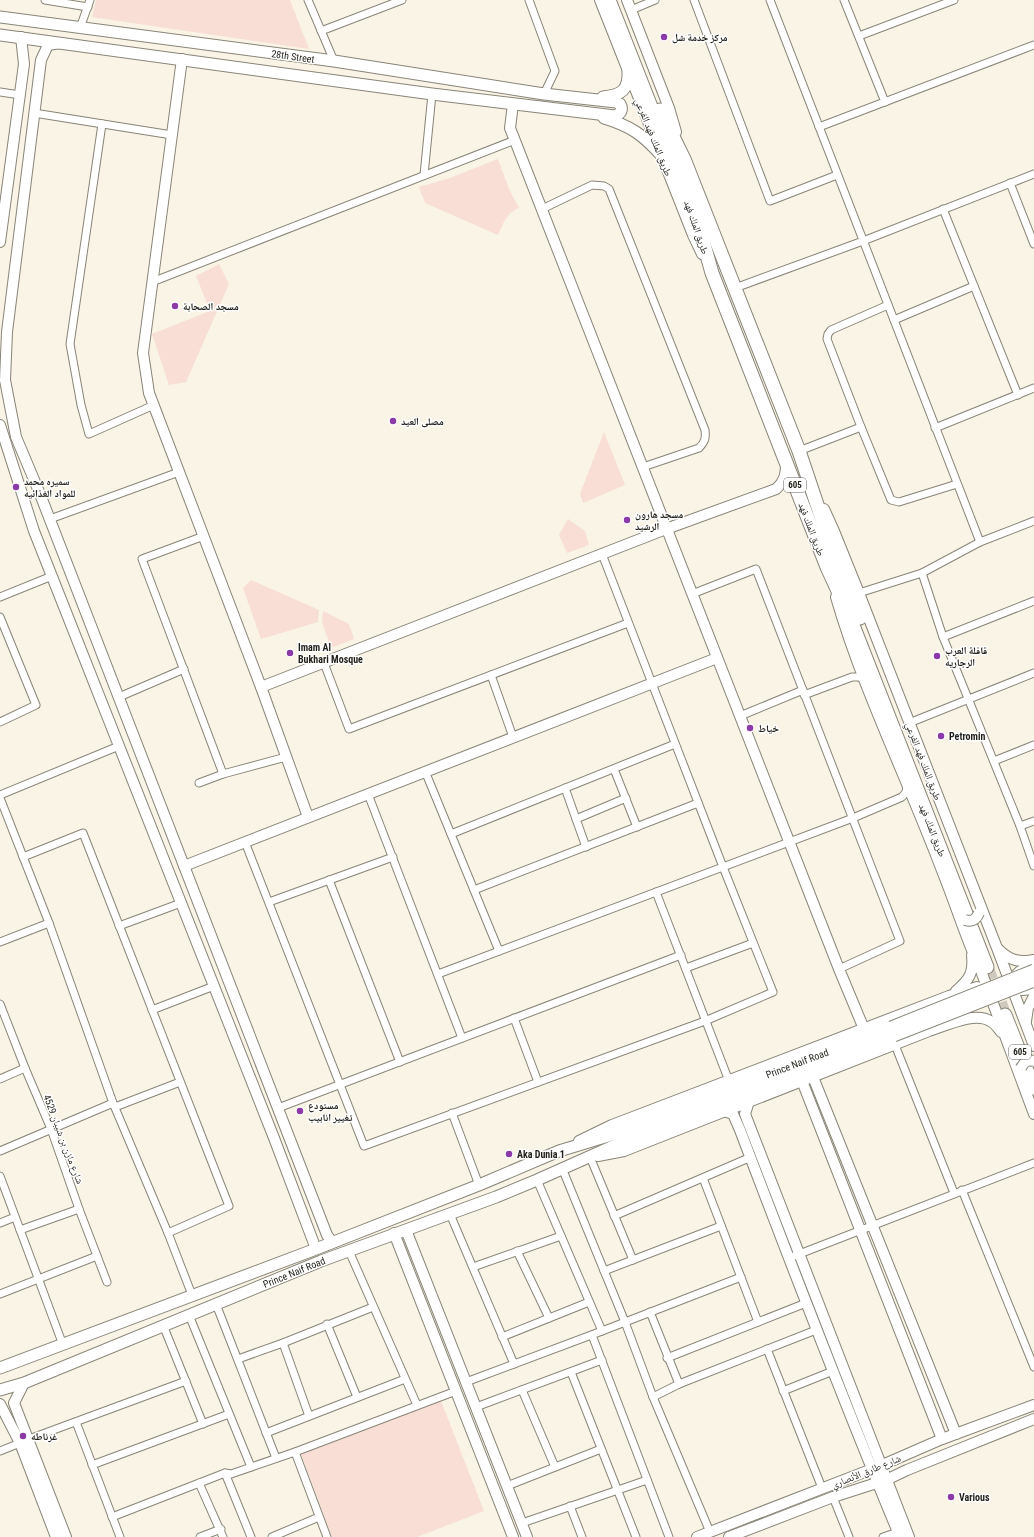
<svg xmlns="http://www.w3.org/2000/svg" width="1034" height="1537" viewBox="0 0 1034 1537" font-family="'Roboto Condensed','Noto Naskh Arabic',sans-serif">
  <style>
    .green { fill: #f8ded5 }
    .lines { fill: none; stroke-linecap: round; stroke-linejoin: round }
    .highway-tunnel { stroke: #cec9bd; stroke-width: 13; stroke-dasharray: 13 6; stroke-linecap: butt }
    .street-casing { stroke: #888477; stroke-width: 9 }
    .secondary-casing { stroke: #888477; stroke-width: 12 }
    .primary-casing { stroke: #888477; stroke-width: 13 }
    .highway-casing { stroke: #888477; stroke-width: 15 }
    .street { stroke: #fff; stroke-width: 7 }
    .secondary { stroke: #fff; stroke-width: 10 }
    .primary { stroke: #fff; stroke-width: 11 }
    .highway { stroke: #fff; stroke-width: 13 }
    .secondary-bridge-casing { stroke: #888477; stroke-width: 12; stroke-linecap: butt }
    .primary-bridge-casing { stroke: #888477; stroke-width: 13; stroke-linecap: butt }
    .secondary-bridge { stroke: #fff; stroke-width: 10 }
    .primary-bridge { stroke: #fff; stroke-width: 11 }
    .poi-dot { fill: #8d3aa9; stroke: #fff; stroke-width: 1.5 }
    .labels { text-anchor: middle; stroke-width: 3; stroke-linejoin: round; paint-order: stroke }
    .shield { fill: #fff; stroke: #63625e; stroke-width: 1 }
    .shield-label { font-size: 9px; font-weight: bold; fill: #201f19 }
    .poi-label { font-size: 10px; font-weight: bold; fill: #201f19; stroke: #fff; text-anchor: start }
    .street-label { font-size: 10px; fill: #201f19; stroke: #fff }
  </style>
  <rect width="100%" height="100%" fill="#f9f4e6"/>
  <!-- green -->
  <g class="green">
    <polygon points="96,0 290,0 309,49 92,17"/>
    <path d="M498 159 509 189 519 208C506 213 503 224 498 235L425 203 419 187 450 178Z"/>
    <polygon points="219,264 229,284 186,382 169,385 152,334 210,311 196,276"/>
    <polygon points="604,432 625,485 583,503 580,494"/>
    <polygon points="568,519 585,531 589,545 567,553 559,535"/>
    <polygon points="251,580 319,610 318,622 261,639 243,588"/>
    <polygon points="323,611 349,624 354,639 331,648 322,622"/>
    <polygon points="441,1401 484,1511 417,1537 332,1537 301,1454"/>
  </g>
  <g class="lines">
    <!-- highway-tunnel -->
    <polyline class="highway-tunnel" points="987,967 1005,1015"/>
    <defs>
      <g id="street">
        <polyline points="45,0 88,7"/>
        <polyline points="308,0 334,61"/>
        <polyline points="529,0 555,71 544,94"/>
        <polyline points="694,0 770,201 837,175"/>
        <polyline points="770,0 980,542"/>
        <polyline points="844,0 885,102"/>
        <polyline points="631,10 655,0"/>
        <polyline points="80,28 90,0"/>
        <polyline points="321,31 402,0"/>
        <polyline points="859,36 954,0"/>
        <polyline points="0,92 20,95"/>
        <polyline points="34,113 172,135"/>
        <polyline points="102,124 70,344 81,405 89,434 154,405"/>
        <polyline points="819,127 1034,45"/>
        <polyline points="424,175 432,94"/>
        <polyline points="1010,183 1034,244"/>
        <path d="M542 209 592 185 604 186 609 189 705 430C706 438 705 442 699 448L643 467"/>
        <polyline points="943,209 1018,395"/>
        <polyline points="152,282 515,140"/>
        <polyline points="735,288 863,241 1034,174"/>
        <polyline points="888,305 831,330 828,334 827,339 861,427 891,500 899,502 957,484"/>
        <polyline points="894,320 974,286"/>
        <polyline points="935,428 1034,388"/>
        <polyline points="799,451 861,427"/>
        <polyline points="50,519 179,472"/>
        <polyline points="204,536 142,559 223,774 286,757"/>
        <polyline points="922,573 943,637 1020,826 1034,866"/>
        <polyline points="859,593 922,573 980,542 1034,521"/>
        <polyline points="692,594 756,569 900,941 839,969"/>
        <polyline points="0,597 52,576"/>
        <polyline points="0,617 36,705 0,722"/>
        <polyline points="943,637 1034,601"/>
        <polyline points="324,663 349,729 628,623"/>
        <polyline points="491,675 513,737"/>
        <polyline points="804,695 852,677 859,677 866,681"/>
        <polyline points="119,697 184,669"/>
        <polyline points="740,716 803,690"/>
        <polyline points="909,723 1034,673"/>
        <polyline points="994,761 1034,745"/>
        <polyline points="614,769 637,827"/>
        <polyline points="425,771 499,951"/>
        <polyline points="199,783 223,774"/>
        <polyline points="565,788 586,847"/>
        <polyline points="368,794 462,1038"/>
        <polyline points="0,795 119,746"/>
        <polyline points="0,798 49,923 113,1103 168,1233 192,1295"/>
        <polyline points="576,819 626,798"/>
        <polyline points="1020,826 1034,821"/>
        <polyline points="451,834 675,744"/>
        <polyline points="245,842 364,1146 705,1021 773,992 723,867 602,554"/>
        <polyline points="23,857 83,833 229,1206 168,1233"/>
        <polyline points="329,880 400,1062"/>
        <polyline points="474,890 698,803"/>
        <polyline points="656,892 729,1081"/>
        <polyline points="269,902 393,857"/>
        <polyline points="119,926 181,903"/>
        <polyline points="0,942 49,923"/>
        <polyline points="686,968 753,943"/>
        <polyline points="438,974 853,818 902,797 906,792 907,785"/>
        <polyline points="0,1004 25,1068 51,1129 79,1209 107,1282"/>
        <polyline points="152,1010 214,986"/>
        <polyline points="514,1018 538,1082"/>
        <polyline points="895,1045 954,1193"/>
        <polyline points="0,1079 25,1068"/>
        <polyline points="115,1107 180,1082"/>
        <polyline points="278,1108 681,955"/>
        <polyline points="452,1113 479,1185"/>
        <polyline points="0,1151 113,1103"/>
        <polyline points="590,1157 633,1260"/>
        <polyline points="562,1168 625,1322 653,1397 710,1532"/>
        <polyline points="0,1176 63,1345"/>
        <polyline points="703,1178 758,1322"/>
        <polyline points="537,1180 602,1331"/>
        <polyline points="962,1190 1034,1367"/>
        <polyline points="450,1214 514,1364"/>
        <polyline points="614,1216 751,1157"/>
        <polyline points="0,1223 15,1217"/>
        <polyline points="20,1230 79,1209"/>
        <polyline points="349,1251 417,1405"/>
        <polyline points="517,1251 549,1318"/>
        <polyline points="789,1258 1034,1163"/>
        <polyline points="473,1267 561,1236"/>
        <polyline points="604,1271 721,1226"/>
        <polyline points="0,1294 97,1256"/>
        <polyline points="216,1304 276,1458"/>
        <polyline points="650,1312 679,1384"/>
        <polyline points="189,1315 251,1467"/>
        <polyline points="327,1324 357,1397"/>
        <polyline points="163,1325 203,1424"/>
        <polyline points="592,1335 669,1537"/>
        <polyline points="502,1337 589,1302"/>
        <polyline points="283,1343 309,1416"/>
        <polyline points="767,1349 822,1488"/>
        <polyline points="667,1358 806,1303"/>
        <polyline points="238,1359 283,1343 373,1307"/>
        <polyline points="571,1372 636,1537"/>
        <polyline points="466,1382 602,1331 741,1277"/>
        <polyline points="522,1390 555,1467"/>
        <polyline points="783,1391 833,1371"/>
        <polyline points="653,1397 679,1384 816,1330"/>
        <polyline points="476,1407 602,1360"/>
        <polyline points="76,1422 120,1537"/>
        <polyline points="266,1433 405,1379"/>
        <polyline points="29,1439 186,1381"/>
        <polyline points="0,1451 20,1443"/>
        <polyline points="295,1452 327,1537"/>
        <polyline points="92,1465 229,1414"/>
        <polyline points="225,1473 251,1537"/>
        <polyline points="199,1483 223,1537"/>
        <polyline points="507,1486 601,1449"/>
        <polyline points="833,1497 849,1537"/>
        <polyline points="570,1506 582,1537"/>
        <polyline points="112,1517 225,1473 231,1474 295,1452 456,1391"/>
        <polyline points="522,1523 647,1480"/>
        <polyline points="200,1537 221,1529"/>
        <polyline points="272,1537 319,1517"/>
        <polyline points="883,1537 898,1532"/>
      </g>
      <g id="secondary">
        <polyline points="600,0 693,235 702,254"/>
        <polyline points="627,0 669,108 676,132"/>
        <polyline points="60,43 48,45 41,60 7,332 5,380 16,437 40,494 327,1235 332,1242"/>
        <polyline points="182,59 143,353 149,393 261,687 308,817"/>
        <polyline points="513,104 510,128 839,969 864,1029"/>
        <polyline points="0,242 24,64 21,37"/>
        <polyline points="0,425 34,531 274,1138 316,1249"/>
        <polyline points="824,509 834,531 859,593 997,948 1034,1046"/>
        <path d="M836 597C863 690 907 778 941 868 952 895 961 923 972 950L977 960 1034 1114"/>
        <path d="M261 687 666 529 776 489C784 482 786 475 786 464"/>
        <polyline points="184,866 717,658"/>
        <path d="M998 949C1009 960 1019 963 1034 960"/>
        <polyline points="1015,976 1019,972 1034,962"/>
        <polyline points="1012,988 1022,990 1034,989"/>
        <path d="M956 991C969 980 974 973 972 955"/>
        <polyline points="1026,1021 1028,1008 1034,996"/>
        <polyline points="813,1077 956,1434"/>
        <polyline points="802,1081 942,1439"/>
        <polyline points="749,1101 745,1114 909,1537"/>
        <path d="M724 1111 733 1114 740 1130C792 1267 844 1403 900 1537"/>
        <polyline points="579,1141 612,1125 949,996 977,987 988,990"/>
        <path d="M598 1156 624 1151 929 1031C945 1026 975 1011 990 1021 995 1023 998 1028 1001 1032"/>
        <polyline points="406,1230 527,1537"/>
        <polyline points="394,1233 513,1537"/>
        <polyline points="24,1383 14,1403 66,1537"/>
        <polyline points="0,1404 20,1443 56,1537"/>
        <polyline points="697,1537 880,1466 942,1439 1034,1405"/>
        <polyline points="729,1537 833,1497 886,1480 907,1470 1034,1419"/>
      </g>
      <g id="primary">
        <path d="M0 17 334 61 544 94 616 102 620 104C623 109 621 114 615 116L432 94 0 35"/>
        <path d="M603 97C622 95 629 90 628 70"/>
        <path d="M604 118C631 126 643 135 661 155"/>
        <polyline points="0,1368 316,1249 479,1185 559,1151 618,1133 891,1027"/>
        <polyline points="0,1390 24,1383 321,1261 496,1197 537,1180 620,1143 894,1036"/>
      </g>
      <g id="highway">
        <polyline points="609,0 701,234 712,273 827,567 849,615 987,967"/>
        <polyline points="660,110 684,159 799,451 829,540 860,618"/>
        <polyline points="1005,1015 1034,1088"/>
      </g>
    </defs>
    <!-- street casing -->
    <use href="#street" class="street-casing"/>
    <!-- secondary casing -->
    <use href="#secondary" class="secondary-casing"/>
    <!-- primary casing -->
    <use href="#primary" class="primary-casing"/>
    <!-- highway casing -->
    <use href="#highway" class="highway-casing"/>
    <!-- street -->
    <use href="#street" class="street"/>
    <!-- secondary -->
    <use href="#secondary" class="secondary"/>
    <!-- primary -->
    <use href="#primary" class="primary"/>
    <!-- highway -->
    <use href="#highway" class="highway"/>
    <defs>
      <g id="secondary-bridge">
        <path d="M965 920C972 922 976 920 979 913"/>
        <path d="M1021 1068C1024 1062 1027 1059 1034 1061"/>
      </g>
      <g id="primary-bridge">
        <polyline points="891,1027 1034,970"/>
        <polyline points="894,1036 1034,981"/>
      </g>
    </defs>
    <!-- secondary-bridge casing -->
    <use href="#secondary-bridge" class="secondary-bridge-casing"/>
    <!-- primary-bridge casing -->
    <use href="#primary-bridge" class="primary-bridge-casing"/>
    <!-- secondary-bridge -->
    <use href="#secondary-bridge" class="secondary-bridge"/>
    <!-- primary-bridge -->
    <use href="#primary-bridge" class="primary-bridge"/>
  </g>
  <!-- markers -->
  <g class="poi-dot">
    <circle cx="664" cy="37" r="4"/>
    <circle cx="175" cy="306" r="4"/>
    <circle cx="393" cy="421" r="4"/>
    <circle cx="16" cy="487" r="4"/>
    <circle cx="627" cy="520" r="4"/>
    <circle cx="290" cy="653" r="4"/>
    <circle cx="937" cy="656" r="4"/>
    <circle cx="750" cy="728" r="4"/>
    <circle cx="941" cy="736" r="4"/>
    <circle cx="300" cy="1111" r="4"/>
    <circle cx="509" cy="1154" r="4"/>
    <circle cx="23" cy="1436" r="4"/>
    <circle cx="951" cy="1497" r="4"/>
  </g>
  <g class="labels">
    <!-- shield labels -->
    <g class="shield">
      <rect x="784" y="478" width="22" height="14" rx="3"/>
      <rect x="1009" y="1045" width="22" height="14" rx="3"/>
    </g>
    <g class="shield-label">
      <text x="795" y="488">605</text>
      <text x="1020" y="1055">605</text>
    </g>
    <!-- poi labels -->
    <g class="poi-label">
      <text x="672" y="41">مركز خدمة شل</text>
      <text x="183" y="310">مسجد الصحابة</text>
      <text x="401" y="425">مصلى العيد</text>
      <text x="24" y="485">سميره محمد<tspan x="24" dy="12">للمواد الغذائيه</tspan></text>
      <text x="635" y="518">مسجد هارون<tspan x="635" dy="12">الرشيد</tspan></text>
      <text x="298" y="651">Imam Al<tspan x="298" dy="12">Bukhari Mosque</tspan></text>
      <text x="945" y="654">قافلة العرب<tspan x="945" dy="12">الرجاريه</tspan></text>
      <text x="758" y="732">خياط</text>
      <text x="949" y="740">Petromin</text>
      <text x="308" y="1109">مستودع<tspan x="308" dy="12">تغيير انابيب</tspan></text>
      <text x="517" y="1158">Aka Dunia 1</text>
      <text x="31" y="1440">غرناطه</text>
      <text x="959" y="1501">Various</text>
    </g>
    <!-- street labels -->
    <g class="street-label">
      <text transform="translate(293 56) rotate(8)" y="4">28th Street</text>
      <text transform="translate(654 137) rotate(68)" y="4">طريق الملك فهد الفرعي</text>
      <text transform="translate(697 227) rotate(71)" y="4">طريق الملك فهد</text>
      <text transform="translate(812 529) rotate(69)" y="4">طريق الملك فهد</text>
      <text transform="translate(924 761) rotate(69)" y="4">طريق الملك فهد الفرعي</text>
      <text transform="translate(933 830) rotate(68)" y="4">طريق الملك فهد</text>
      <text transform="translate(797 1063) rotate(-21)" y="4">Prince Naif Road</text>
      <text transform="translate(64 1139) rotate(69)" y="4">شارع مازن بن شيبان 4529</text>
      <text transform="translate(294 1272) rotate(-22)" y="4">Prince Naif Road</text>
      <text transform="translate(866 1471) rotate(-22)" y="4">شارع طارق الأنصاري</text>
    </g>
  </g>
</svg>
